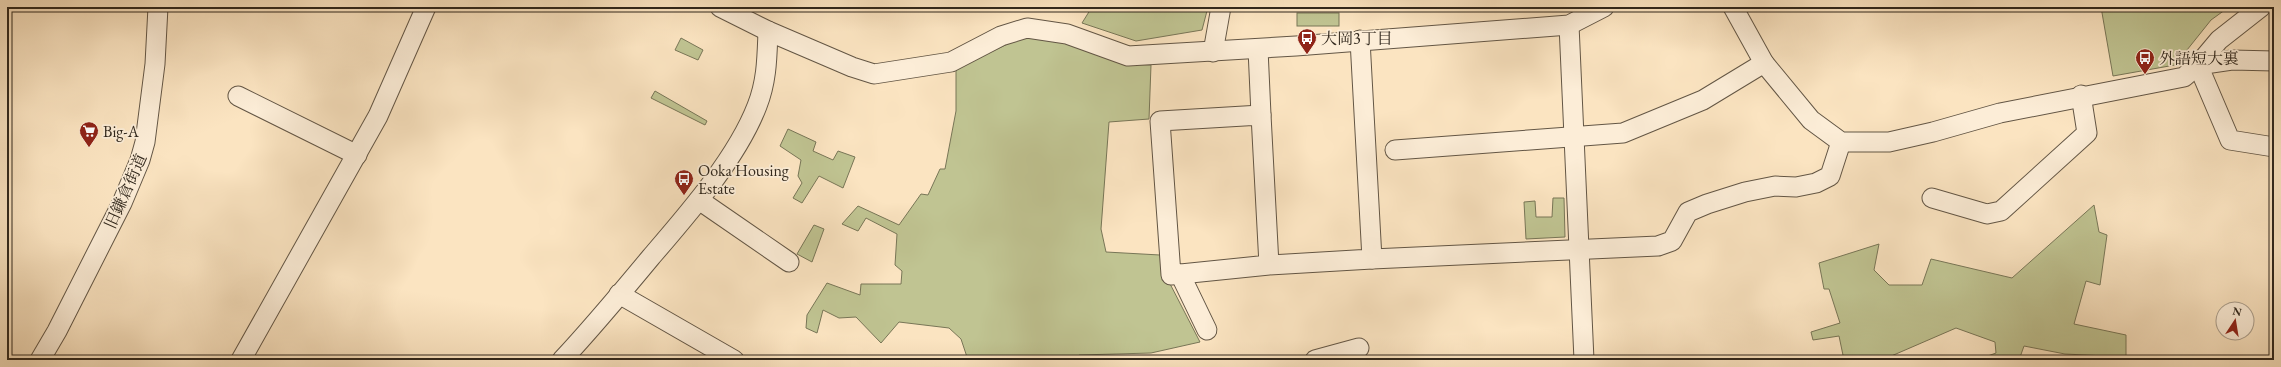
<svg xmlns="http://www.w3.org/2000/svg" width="2281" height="367" viewBox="0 0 2281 367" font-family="'EB Garamond','Noto Serif JP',serif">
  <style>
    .green { fill: #c0c492; stroke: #787657 }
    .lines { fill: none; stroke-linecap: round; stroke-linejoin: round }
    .minor-casing { stroke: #635645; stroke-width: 21 }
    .minor { stroke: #fcedd7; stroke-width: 19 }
    .labels { text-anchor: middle; stroke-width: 3.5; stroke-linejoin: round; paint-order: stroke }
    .poi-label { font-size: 16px; fill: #30271c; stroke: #fcedd7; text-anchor: start }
    .street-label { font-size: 16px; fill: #30271c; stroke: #fcedd7 }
  </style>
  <rect width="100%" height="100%" fill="#fbe4c1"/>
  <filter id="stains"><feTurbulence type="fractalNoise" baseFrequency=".005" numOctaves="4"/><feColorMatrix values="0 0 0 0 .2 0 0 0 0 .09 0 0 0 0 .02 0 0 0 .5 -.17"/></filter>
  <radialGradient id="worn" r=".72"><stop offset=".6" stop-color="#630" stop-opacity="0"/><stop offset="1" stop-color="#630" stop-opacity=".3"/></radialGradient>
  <!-- green -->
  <g class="green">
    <polygon points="1092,7 1208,7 1202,30 1136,41 1082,23"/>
    <polygon points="2101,7 2229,7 2211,20 2175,65 2113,76"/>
    <rect x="1297" y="13" width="42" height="13"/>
    <polygon points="1027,35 1068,41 1128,64 1151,65 1149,119 1109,122 1101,229 1106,252 1160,255 1167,278 1200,342 1151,353 1079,355 1080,360 968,360 961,339 949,328 899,322 881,343 856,317 839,318 823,310 817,333 806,328 807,315 827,283 860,295 861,284 901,284 902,271 895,265 897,234 866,218 858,231 842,224 858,206 899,225 921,194 928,195 940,169 945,169 956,111 956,68"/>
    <polygon points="681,38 703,50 698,60 675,50"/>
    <polygon points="655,91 707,121 705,125 651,98"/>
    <polygon points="788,129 816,142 813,151 833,160 838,151 855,157 843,188 819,176 802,203 793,198 802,183 798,176 801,160 780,146"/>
    <polygon points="1553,198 1564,198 1565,237 1526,239 1524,202 1535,201 1536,217 1552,217"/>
    <polygon points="2094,205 2099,232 2107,235 2100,285 2086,281 2074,324 2126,335 2126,357 2065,354 2024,346 2019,360 1985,360 1985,357 1996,353 1995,342 1956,328 1889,357 1888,360 1844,360 1839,336 1813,340 1811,332 1840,323 1829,289 1824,289 1819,263 1879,244 1874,270 1889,285 1922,285 1931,259 2012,278"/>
    <polygon points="814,225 824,229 812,262 797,254"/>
  </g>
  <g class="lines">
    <defs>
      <g id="minor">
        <polyline points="720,7 768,31 852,67 874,74 951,62 1001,36 1027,28 1067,34 1128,56 1296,46 1569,25 1604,7"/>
        <polyline points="1733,7 1764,63 1811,120 1841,142 1889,142 1933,132 2000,113 2184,77 2198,65 2219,40 2261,7"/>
        <polyline points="1569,25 1584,360"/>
        <polyline points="1258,49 1261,115"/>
        <polyline points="1213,52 1221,7"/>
        <polyline points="2274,61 2232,60 2198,65 2230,140 2274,147"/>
        <polyline points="238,96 357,155"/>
        <polyline points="1395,150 1623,133 1703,100 1764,63"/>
        <polyline points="1932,198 1987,214 2001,211 2087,133 2081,95"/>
        <polyline points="699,200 789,262"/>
        <polyline points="1372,259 1658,246 1672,241 1688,212 1707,204 1745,192 1775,186 1796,187 1816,183 1830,176 1841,142"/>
        <polyline points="1269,265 1261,115 1160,121 1171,275 1269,265 1372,259 1360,40"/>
        <polyline points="1180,274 1207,330"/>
        <polyline points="619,294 734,360"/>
        <polyline points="40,360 57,331 122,203 140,160 145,142 155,64 158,7"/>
        <polyline points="241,360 378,116 426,7"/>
        <path d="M562 360C593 327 622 292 651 257 688 214 737 158 757 106 767 81 767 57 768 31"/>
        <polyline points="1315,360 1359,348"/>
      </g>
    </defs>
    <!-- minor casing -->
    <use href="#minor" class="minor-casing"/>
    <!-- minor -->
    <use href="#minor" class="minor"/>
  </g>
  <!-- icons -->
  <defs>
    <symbol id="bus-pin" viewBox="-11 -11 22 30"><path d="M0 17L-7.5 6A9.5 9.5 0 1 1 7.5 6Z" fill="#8f2418" stroke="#fcedd7"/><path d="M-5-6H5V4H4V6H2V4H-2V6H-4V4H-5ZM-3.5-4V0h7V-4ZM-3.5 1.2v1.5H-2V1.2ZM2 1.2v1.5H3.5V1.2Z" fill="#fff"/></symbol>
    <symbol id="supermarket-pin" viewBox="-11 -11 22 30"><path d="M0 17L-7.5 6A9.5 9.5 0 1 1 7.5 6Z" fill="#8f2418" stroke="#fcedd7"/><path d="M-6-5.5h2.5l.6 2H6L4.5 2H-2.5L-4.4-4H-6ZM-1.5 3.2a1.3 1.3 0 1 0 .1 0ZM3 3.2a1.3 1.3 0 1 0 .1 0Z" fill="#fff"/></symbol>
  </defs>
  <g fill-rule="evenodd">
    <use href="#bus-pin" x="1296" y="27" width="22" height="30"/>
    <use href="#bus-pin" x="2134" y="47" width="22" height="30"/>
    <use href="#supermarket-pin" x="78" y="120" width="22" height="30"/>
    <use href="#bus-pin" x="673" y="168" width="22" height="30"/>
  </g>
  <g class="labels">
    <!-- poi labels -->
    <g class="poi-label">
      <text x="1321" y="44">大岡3丁目</text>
      <text x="2159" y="64">外語短大裏</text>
      <text x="103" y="137">Big-A</text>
      <text x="698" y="176">Ooka Housing<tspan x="698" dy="18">Estate</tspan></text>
    </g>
    <!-- street labels -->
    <g class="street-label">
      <text transform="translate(125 191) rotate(-66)" y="6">旧鎌倉街道</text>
    </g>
  </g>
  <!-- margin -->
  <rect width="2281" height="367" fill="none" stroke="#fbe4c1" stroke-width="24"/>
  <rect x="8" y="8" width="2265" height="351" fill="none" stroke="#30271c" stroke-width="2"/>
  <rect x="12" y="12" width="2257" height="343" fill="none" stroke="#30271c"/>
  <!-- north arrow -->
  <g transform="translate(2235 321) rotate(12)"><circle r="19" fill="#fcedd7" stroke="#aa9e8c"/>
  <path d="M0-3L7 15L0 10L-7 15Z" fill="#8f2418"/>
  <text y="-6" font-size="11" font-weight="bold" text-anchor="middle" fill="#30271c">N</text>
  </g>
  <rect width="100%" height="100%" filter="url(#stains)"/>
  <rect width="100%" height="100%" fill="url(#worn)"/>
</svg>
